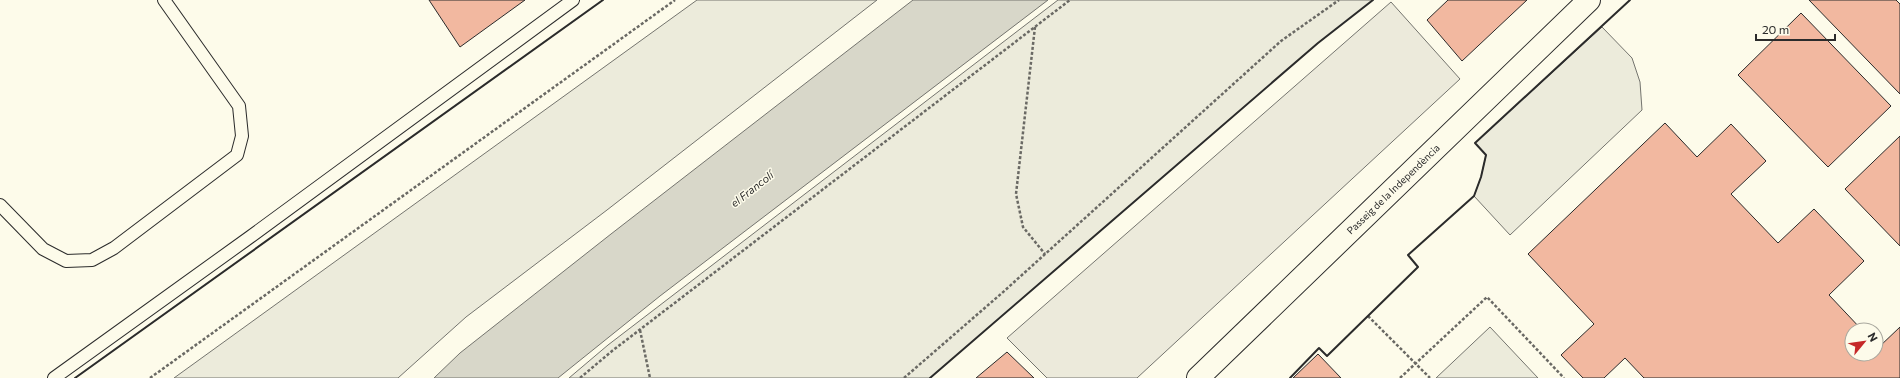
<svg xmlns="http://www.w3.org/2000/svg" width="1900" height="378" viewBox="0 0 1900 378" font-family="Commissioner,sans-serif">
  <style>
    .green { fill: #ecebdb; stroke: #74746e }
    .parking { fill: #eceadb; stroke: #74746e }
    .water { fill: #d8d7c9; stroke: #74746e }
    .building { fill: #f2b8a0; stroke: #2b2b2b }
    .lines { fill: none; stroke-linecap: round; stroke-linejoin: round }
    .service-casing { stroke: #2b2b2b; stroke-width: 14 }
    .minor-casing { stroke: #2b2b2b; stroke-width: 24 }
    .path { stroke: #6a6964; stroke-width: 2.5; stroke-dasharray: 3 2; stroke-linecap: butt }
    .service { stroke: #fdfbea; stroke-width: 12 }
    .minor { stroke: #fdfbea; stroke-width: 22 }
    .wall { stroke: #2b2b2b; stroke-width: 2 }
    .labels { text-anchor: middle; stroke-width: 3; stroke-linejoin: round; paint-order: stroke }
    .street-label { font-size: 10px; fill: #2b2b2b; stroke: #fdfbea }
    .water-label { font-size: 11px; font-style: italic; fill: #2b2b2b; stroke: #fdfbea }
  </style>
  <rect width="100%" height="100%" fill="#fdfbea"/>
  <!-- green -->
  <g class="green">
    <polygon points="697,0 877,0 607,210 466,317 398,378 174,378"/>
    <polygon points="1058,0 1373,0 1318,43 930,378 569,378 608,345"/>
    <polygon points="1602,27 1632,58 1640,82 1642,110 1510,235 1474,196 1481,177 1486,155 1475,143"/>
    <polygon points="1490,327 1538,378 1436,378"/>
  </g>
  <!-- parking -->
  <polygon class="parking" points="1391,2 1460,79 1137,378 1047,378 1007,338"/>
  <!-- water -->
  <polygon class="water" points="913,0 1048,0 660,296 558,378 434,378 460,353 611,234"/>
  <!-- building -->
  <g class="building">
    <polygon points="429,0 525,0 460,47"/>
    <polygon points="1448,0 1527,0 1462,61 1427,20"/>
    <polygon points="1809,0 1896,0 1900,4 1900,94"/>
    <polygon points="1801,13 1891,106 1828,167 1738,75"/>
    <polygon points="1665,123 1697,157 1731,124 1766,161 1731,194 1778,243 1814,209 1864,261 1829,295 1862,330 1852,330 1852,354 1876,354 1876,344 1879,347 1900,327 1900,378 1644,378 1625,358 1604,378 1583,378 1561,355 1594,324 1528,254"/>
    <polygon points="1900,136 1900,246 1845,189"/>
    <polygon points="1007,352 1034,378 976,378"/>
    <polygon points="1318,354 1341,378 1293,378"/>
  </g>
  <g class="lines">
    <defs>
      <g id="service">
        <polyline points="0,205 43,249 66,261 92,260 114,248 237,155 242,136 239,106 164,0"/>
        <polyline points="54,378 250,237 573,0"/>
      </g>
      <polyline id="minor" points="1198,378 1589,0"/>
    </defs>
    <!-- service casing -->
    <use href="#service" class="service-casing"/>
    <!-- minor casing -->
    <use href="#minor" class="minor-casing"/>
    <!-- path -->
    <g class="path">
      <polyline points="1035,27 1016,194 1023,227 1045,254"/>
      <polyline points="1368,316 1430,378"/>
      <polyline points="640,330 650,378"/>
      <polyline points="150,378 675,0"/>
      <polyline points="580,378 612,351 1070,0"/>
      <polyline points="904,378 1002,293 1281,41 1339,0"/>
      <polyline points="1400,378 1487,297 1564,378"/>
    </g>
    <!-- service -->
    <use href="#service" class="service"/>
    <!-- minor -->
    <use href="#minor" class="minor"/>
    <!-- wall -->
    <g class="wall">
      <polyline points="75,378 603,0"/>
      <polyline points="930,378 1318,43 1373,0"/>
      <polyline points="1290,378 1319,348 1327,356 1418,267 1408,255 1474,196 1481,177 1486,155 1475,143 1630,0"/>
    </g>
  </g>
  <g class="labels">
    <!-- street labels -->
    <g class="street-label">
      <text transform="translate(1393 189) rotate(-44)" y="4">Passeig de la Independència</text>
    </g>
    <!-- water labels -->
    <g class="water-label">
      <text transform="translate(752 189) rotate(-38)" y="4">el Francolí</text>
    </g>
  </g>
  <!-- north arrow -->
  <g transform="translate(1864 342) rotate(61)"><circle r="19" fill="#fdfbea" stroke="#a9a89e"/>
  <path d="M0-3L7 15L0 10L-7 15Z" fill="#c62828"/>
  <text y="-6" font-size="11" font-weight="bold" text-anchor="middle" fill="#2b2b2b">N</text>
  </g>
  <!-- scale -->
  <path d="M1756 34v6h79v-6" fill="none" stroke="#2b2b2b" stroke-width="2"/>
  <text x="1762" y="34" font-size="12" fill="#2b2b2b" stroke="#fdfbea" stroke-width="3" paint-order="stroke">20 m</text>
</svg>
